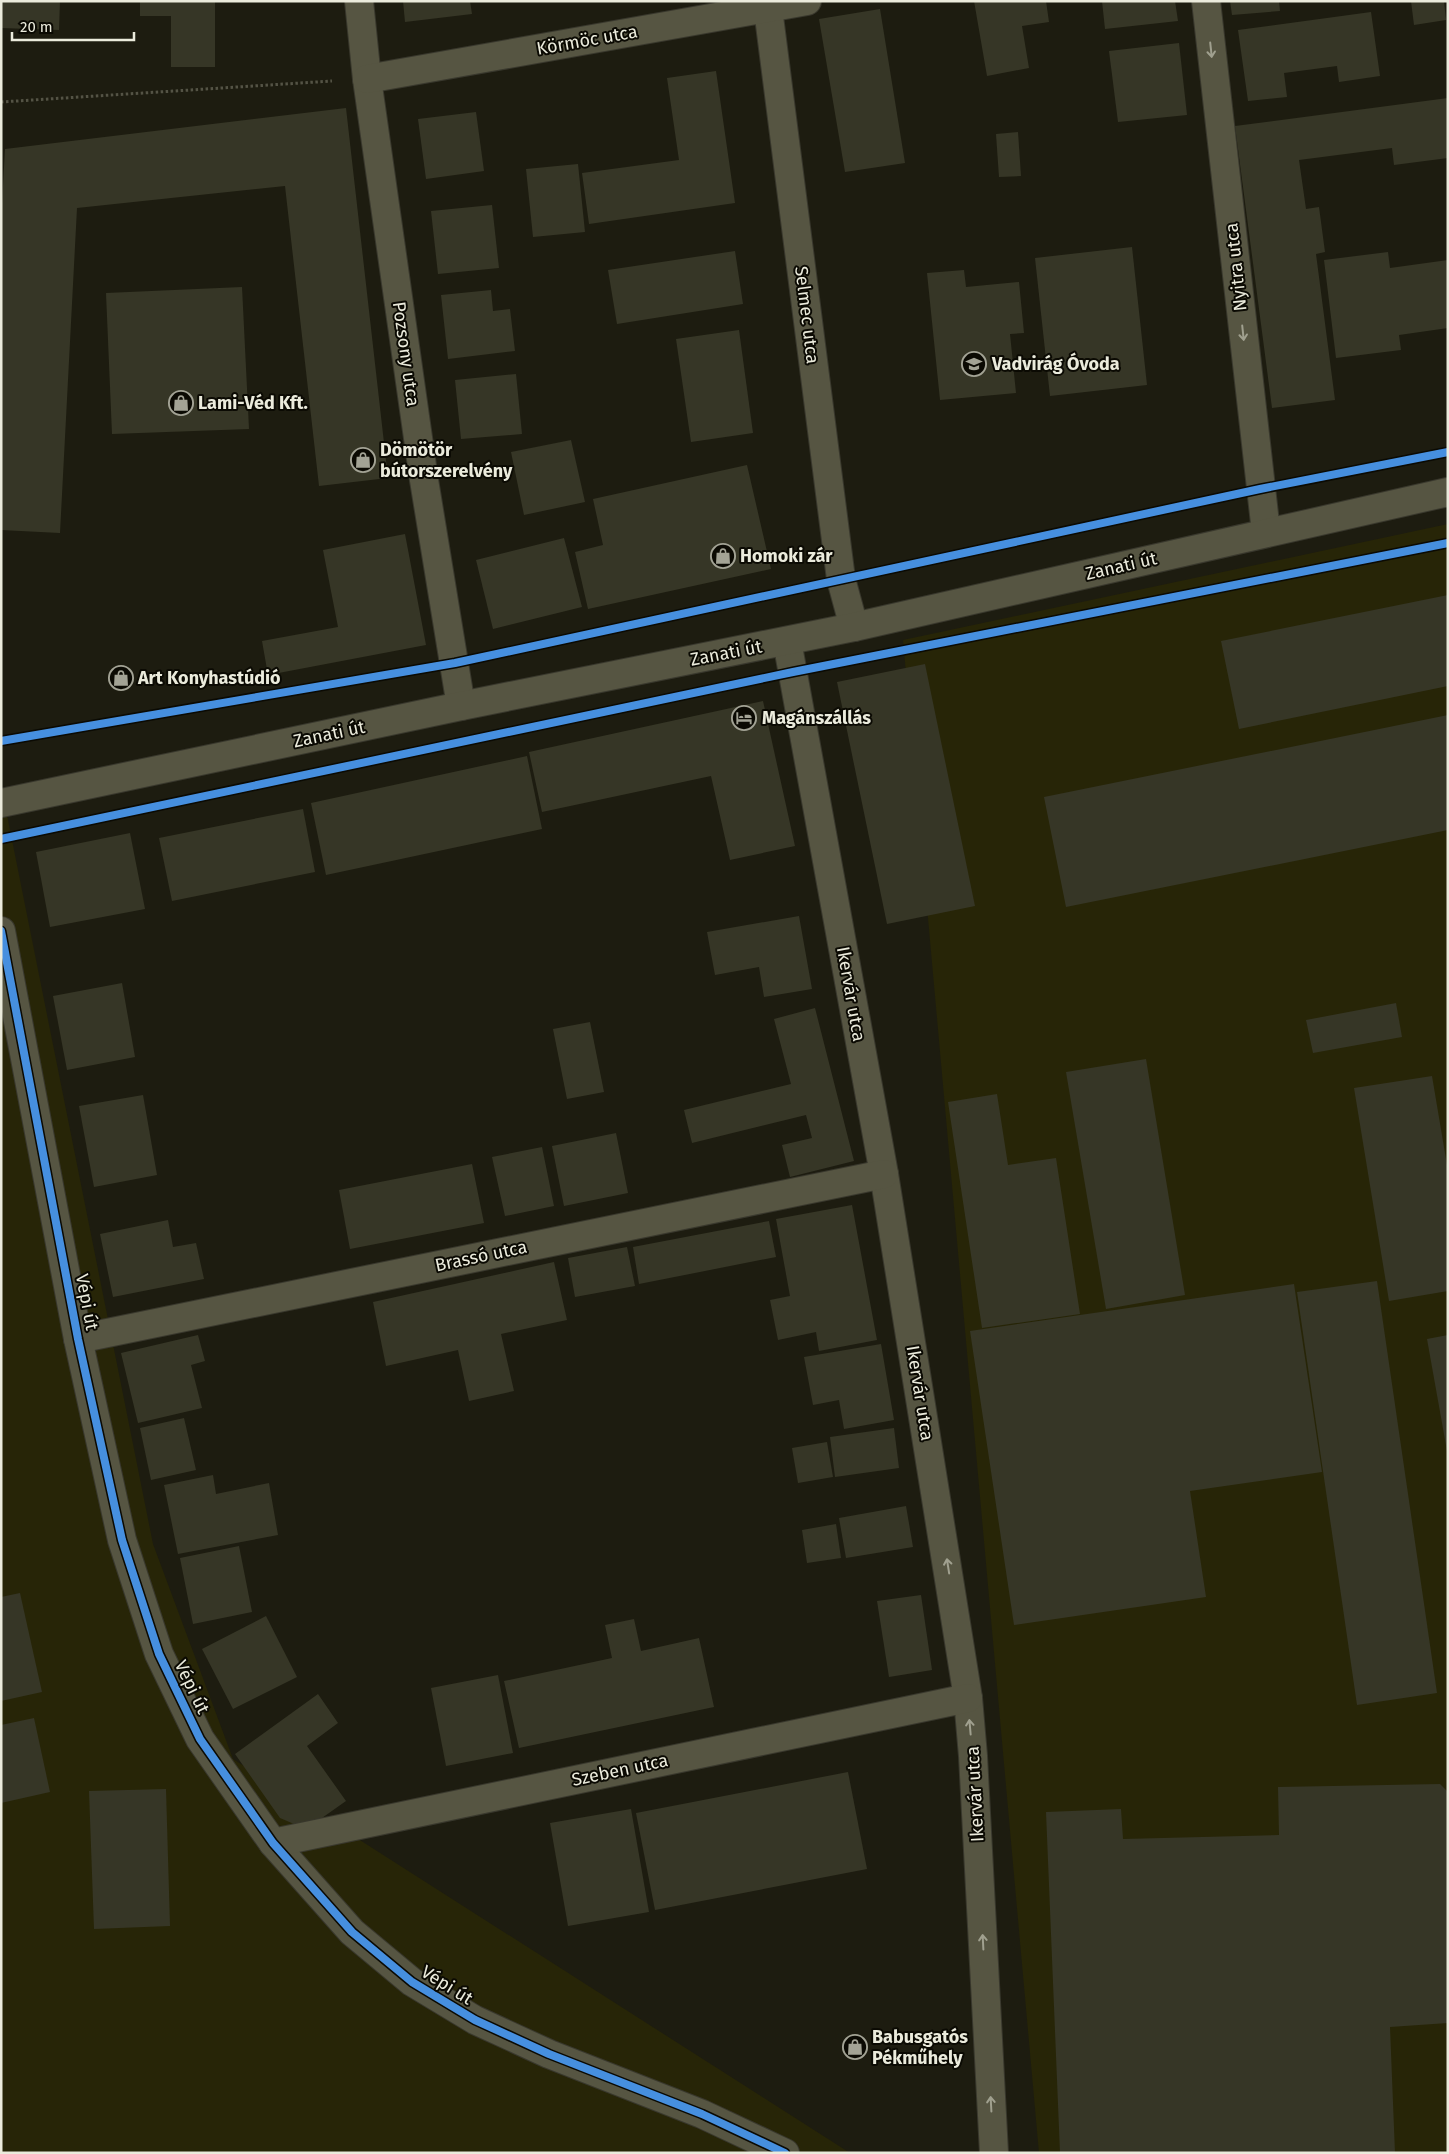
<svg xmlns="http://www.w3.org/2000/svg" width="1449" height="2154" viewBox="0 0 1449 2154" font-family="'Fira Sans',sans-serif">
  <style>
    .built { fill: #272507 }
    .building { fill: #363626 }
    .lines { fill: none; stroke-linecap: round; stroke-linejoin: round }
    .minor-casing { stroke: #39382d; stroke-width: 30 }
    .path { stroke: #545345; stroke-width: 3; stroke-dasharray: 2.5 2.5; stroke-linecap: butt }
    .minor { stroke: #565542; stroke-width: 28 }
    .cycleway-casing { stroke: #0b0a03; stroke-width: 11 }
    .cycleway { stroke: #468fdf; stroke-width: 8 }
    .oneway { stroke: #a0a08f }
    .labels { text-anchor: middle; stroke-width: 4; stroke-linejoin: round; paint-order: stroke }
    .street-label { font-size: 18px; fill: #ebebdc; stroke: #0b0a03 }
    .poi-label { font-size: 18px; font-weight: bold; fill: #ebebdc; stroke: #0b0a03; text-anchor: start }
  </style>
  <rect width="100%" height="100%" fill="#1d1c10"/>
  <!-- built -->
  <g class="built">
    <polygon points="1448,524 1448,2153 1039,2153 903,640"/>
    <polygon points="1,795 3,795 153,1544 233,1759 850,2153 1,2153"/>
  </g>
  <!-- building -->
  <g class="building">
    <polygon points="1,1 60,1 59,30 1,28"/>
    <polygon points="140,1 215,1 215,67 171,67 171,16 140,16"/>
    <polygon points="403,1 470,1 472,14 405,22"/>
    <polygon points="974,1 1046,1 1049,22 1022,26 1029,68 987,76"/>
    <polygon points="1102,1 1175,1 1178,21 1105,29"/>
    <polygon points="1230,1 1279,1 1280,11 1232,15"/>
    <polygon points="1411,1 1444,1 1446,20 1414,25"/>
    <polygon points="880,9 905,163 845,172 819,19"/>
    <polygon points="1371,12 1380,76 1339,82 1337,66 1284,73 1287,97 1248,101 1238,30"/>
    <polygon points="1179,43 1187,115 1118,122 1109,51"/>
    <polygon points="716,71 735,203 589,224 582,173 679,160 667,78"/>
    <polygon points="1448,98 1448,158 1394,165 1392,148 1299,160 1306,209 1319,207 1325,252 1316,254 1335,400 1272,408 1235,126"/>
    <polygon points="346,108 388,478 319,486 285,186 77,208 60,533 1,530 1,221 5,149"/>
    <polygon points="476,112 484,171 426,179 418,119"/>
    <polygon points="1018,132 1021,176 999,177 996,134"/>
    <polygon points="578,164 585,232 533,237 526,169"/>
    <polygon points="492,205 499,268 438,274 431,211"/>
    <polygon points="1132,247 1147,385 1050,396 1035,258"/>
    <polygon points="735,251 743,304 617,324 608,270"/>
    <polygon points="1388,252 1390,268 1448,260 1448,328 1399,335 1401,350 1336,358 1324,260"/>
    <polygon points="964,270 966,287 1019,282 1024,333 1010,334 1016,393 940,400 927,273"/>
    <polygon points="242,287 249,429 112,434 106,293"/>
    <polygon points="491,290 493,311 510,309 515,351 448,359 441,295"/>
    <polygon points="739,330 753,433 691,442 676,339"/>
    <polygon points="516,374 522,434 461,439 455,380"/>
    <polygon points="571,440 585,502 524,515 511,452"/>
    <polygon points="747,465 771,569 588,609 575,552 603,545 593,499"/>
    <polygon points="405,534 426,645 268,675 262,641 338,627 323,550"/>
    <polygon points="564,538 582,607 493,629 476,560"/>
    <polygon points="1448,595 1448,686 1239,729 1221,641"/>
    <polygon points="925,664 975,906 887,924 837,682"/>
    <polygon points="763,701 795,846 730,860 711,776 542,812 529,752"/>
    <polygon points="1448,715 1448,830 1066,907 1044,797"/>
    <polygon points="527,756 542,829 326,875 311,803"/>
    <polygon points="303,809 315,872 172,901 159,838"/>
    <polygon points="130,833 145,909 50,927 36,852"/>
    <polygon points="799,916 812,989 764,997 759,967 715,975 707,932"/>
    <polygon points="122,983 135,1057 67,1070 53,996"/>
    <polygon points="1396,1003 1402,1037 1313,1053 1306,1020"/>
    <polygon points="815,1008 854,1161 790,1177 782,1145 812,1138 806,1115 692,1143 684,1110 791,1084 774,1019"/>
    <polygon points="590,1022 604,1092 567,1099 553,1029"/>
    <polygon points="1146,1059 1185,1295 1106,1309 1066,1072"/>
    <polygon points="1432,1076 1448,1171 1448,1291 1389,1301 1354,1088"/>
    <polygon points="997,1094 1008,1165 1056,1158 1080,1314 982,1328 948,1102"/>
    <polygon points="143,1095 157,1175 94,1187 79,1106"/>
    <polygon points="616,1133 628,1193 564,1206 552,1146"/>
    <polygon points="542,1147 554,1206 505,1216 492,1157"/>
    <polygon points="472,1164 484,1223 350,1249 339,1190"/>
    <polygon points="852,1205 877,1340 819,1351 816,1332 778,1340 770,1300 790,1296 776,1219"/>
    <polygon points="168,1220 173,1247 196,1243 204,1279 113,1297 100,1234"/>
    <polygon points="769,1221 776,1257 639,1284 633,1247"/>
    <polygon points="627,1247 635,1286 575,1297 568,1258"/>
    <polygon points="554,1262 567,1320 501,1334 514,1391 469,1401 458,1350 386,1366 373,1302"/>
    <polygon points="1377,1281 1437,1693 1357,1705 1297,1292"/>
    <polygon points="1294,1284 1322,1472 1190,1491 1206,1597 1014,1625 970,1331"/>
    <polygon points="198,1335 205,1361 191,1365 202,1408 138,1423 121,1353"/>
    <polygon points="1448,1335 1448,1451 1447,1451 1427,1339"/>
    <polygon points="881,1344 894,1420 844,1429 839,1400 813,1405 804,1357"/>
    <polygon points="184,1418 196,1470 151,1480 140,1428"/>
    <polygon points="894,1428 899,1468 835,1477 830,1437"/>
    <polygon points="827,1442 833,1477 798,1483 792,1448"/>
    <polygon points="213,1475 216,1494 269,1483 278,1535 178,1554 164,1485"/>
    <polygon points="906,1506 913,1547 846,1558 839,1518"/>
    <polygon points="836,1524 841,1558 807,1563 802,1530"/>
    <polygon points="239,1546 252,1612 193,1624 180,1558"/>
    <polygon points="20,1593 42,1692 1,1701 1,1597"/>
    <polygon points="921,1595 932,1670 889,1677 877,1601"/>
    <polygon points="266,1616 297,1677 233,1709 202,1649"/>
    <polygon points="634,1619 641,1651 699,1638 714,1707 519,1748 504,1681 612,1658 605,1625"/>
    <polygon points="498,1675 513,1753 446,1766 431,1688"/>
    <polygon points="318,1694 338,1723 307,1746 346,1801 312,1825 294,1824 280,1818 235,1754"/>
    <polygon points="34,1718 50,1792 1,1803 1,1725"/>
    <polygon points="848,1772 867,1869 655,1910 636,1813"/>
    <polygon points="1440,1784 1448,1792 1448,2023 1390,2027 1395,2153 1060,2153 1046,1812 1121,1809 1123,1839 1279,1835 1278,1787"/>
    <polygon points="166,1789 170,1926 94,1929 89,1791"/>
    <polygon points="631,1809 649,1912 568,1926 550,1823"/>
  </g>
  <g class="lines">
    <defs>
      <g id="minor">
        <polyline points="359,1 367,79 424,480 461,706"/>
        <polyline points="767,1 841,579 854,627"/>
        <polyline points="1206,1 1266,532"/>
        <polyline points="367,79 807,1"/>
        <polyline points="787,641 884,1174 968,1698 973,1756 994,2153"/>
        <polyline points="1,803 461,706 854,627 1448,492"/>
        <polyline points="1,931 78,1339 122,1540 159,1654 200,1739 273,1843 352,1932 412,1982 475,2020 549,2054 702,2114 785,2153"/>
        <polyline points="78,1339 884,1174"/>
        <polyline points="273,1843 968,1698"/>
      </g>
    </defs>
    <!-- minor casing -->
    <use href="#minor" class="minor-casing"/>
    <!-- path -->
    <polyline class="path" points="1,102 332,81"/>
    <!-- minor -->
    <use href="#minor" class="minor"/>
    <defs>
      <g id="cycleway">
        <polyline points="1,741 455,663 1260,489 1448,452"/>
        <polyline points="1,839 793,672 1448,543"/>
        <polyline points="1,931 78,1339 122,1540 159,1654 200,1739 273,1843 352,1932 412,1982 475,2020 549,2054 702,2114 785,2153"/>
      </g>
    </defs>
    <!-- cycleway casing -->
    <use href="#cycleway" class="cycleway-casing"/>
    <!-- cycleway -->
    <use href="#cycleway" class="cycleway"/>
  </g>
  <!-- one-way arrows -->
  <defs><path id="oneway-shaft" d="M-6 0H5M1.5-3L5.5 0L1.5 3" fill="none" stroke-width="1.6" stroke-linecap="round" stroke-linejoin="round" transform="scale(1.25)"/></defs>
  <g class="oneway">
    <use href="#oneway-shaft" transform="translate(1211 50) rotate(84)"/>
    <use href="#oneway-shaft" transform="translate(1243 333) rotate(84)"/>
    <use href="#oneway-shaft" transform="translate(948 1566) rotate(-99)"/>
    <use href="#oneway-shaft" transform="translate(970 1727) rotate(-95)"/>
    <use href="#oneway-shaft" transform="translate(983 1942) rotate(-93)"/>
    <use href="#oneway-shaft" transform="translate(991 2104) rotate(-93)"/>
  </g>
  <!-- icons -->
  <defs>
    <symbol id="school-ring" viewBox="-11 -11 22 22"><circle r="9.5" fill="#0b0a03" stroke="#a3a395" stroke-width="1.5"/><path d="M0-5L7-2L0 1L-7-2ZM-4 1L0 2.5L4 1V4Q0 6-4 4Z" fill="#a3a395"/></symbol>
    <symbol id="shop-ring" viewBox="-11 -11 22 22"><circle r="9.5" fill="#0b0a03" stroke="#a3a395" stroke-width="1.5"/><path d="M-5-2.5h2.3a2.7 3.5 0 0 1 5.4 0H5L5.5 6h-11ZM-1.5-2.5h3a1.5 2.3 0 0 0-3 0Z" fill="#a3a395"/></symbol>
    <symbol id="hotel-ring" viewBox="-11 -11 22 22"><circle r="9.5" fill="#0b0a03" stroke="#a3a395" stroke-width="1.5"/><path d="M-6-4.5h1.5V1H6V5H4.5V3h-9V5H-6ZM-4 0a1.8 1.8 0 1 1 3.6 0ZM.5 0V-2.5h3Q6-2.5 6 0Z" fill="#a3a395"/></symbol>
  </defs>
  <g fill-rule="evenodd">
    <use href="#school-ring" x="960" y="350" width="28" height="28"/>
    <use href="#shop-ring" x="167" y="389" width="28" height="28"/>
    <use href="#shop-ring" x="349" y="446" width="28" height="28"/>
    <use href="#shop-ring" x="709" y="542" width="28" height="28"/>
    <use href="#shop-ring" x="107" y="664" width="28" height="28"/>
    <use href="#hotel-ring" x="730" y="704" width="28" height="28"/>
    <use href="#shop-ring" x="841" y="2033" width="28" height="28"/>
  </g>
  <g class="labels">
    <!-- street labels -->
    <g class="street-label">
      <text transform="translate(587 40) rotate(-10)" y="6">Körmöc utca</text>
      <text transform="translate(1236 267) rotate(-96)" y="6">Nyitra utca</text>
      <text transform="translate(807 315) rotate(83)" y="6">Selmec utca</text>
      <text transform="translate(406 354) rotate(82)" y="6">Pozsony utca</text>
      <text transform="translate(1121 566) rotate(-13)" y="6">Zanati út</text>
      <text transform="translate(726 653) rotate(-11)" y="6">Zanati út</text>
      <text transform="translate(329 734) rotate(-12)" y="6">Zanati út</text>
      <text transform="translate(851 994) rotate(80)" y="6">Ikervár utca</text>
      <text transform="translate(481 1256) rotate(-12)" y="6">Brassó utca</text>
      <text transform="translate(87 1302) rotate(79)" y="6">Vépi út</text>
      <text transform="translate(920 1393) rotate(81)" y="6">Ikervár utca</text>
      <text transform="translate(192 1687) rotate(64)" y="6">Vépi út</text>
      <text transform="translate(620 1770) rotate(-12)" y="6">Szeben utca</text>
      <text transform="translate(975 1794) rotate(-93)" y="6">Ikervár utca</text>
      <text transform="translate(447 1985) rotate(32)" y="6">Vépi út</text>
    </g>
    <!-- poi labels -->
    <g class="poi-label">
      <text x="992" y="370">Vadvirág Óvoda</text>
      <text x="198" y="409">Lami-Véd Kft.</text>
      <text x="380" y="456">Dömötör<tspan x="380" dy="21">bútorszerelvény</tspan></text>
      <text x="740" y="562">Homoki zár</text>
      <text x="138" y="684">Art Konyhastúdió</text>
      <text x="762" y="724">Magánszállás</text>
      <text x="872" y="2043">Babusgatós<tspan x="872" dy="21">Pékműhely</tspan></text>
    </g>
  </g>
  <!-- border -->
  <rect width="1449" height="2154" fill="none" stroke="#ebebdc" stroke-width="5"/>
  <!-- scale -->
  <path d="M12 32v8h122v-8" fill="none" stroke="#ebebdc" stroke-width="2.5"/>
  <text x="20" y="32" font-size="15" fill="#ebebdc" stroke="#0b0a03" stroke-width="4" paint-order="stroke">20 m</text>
</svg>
